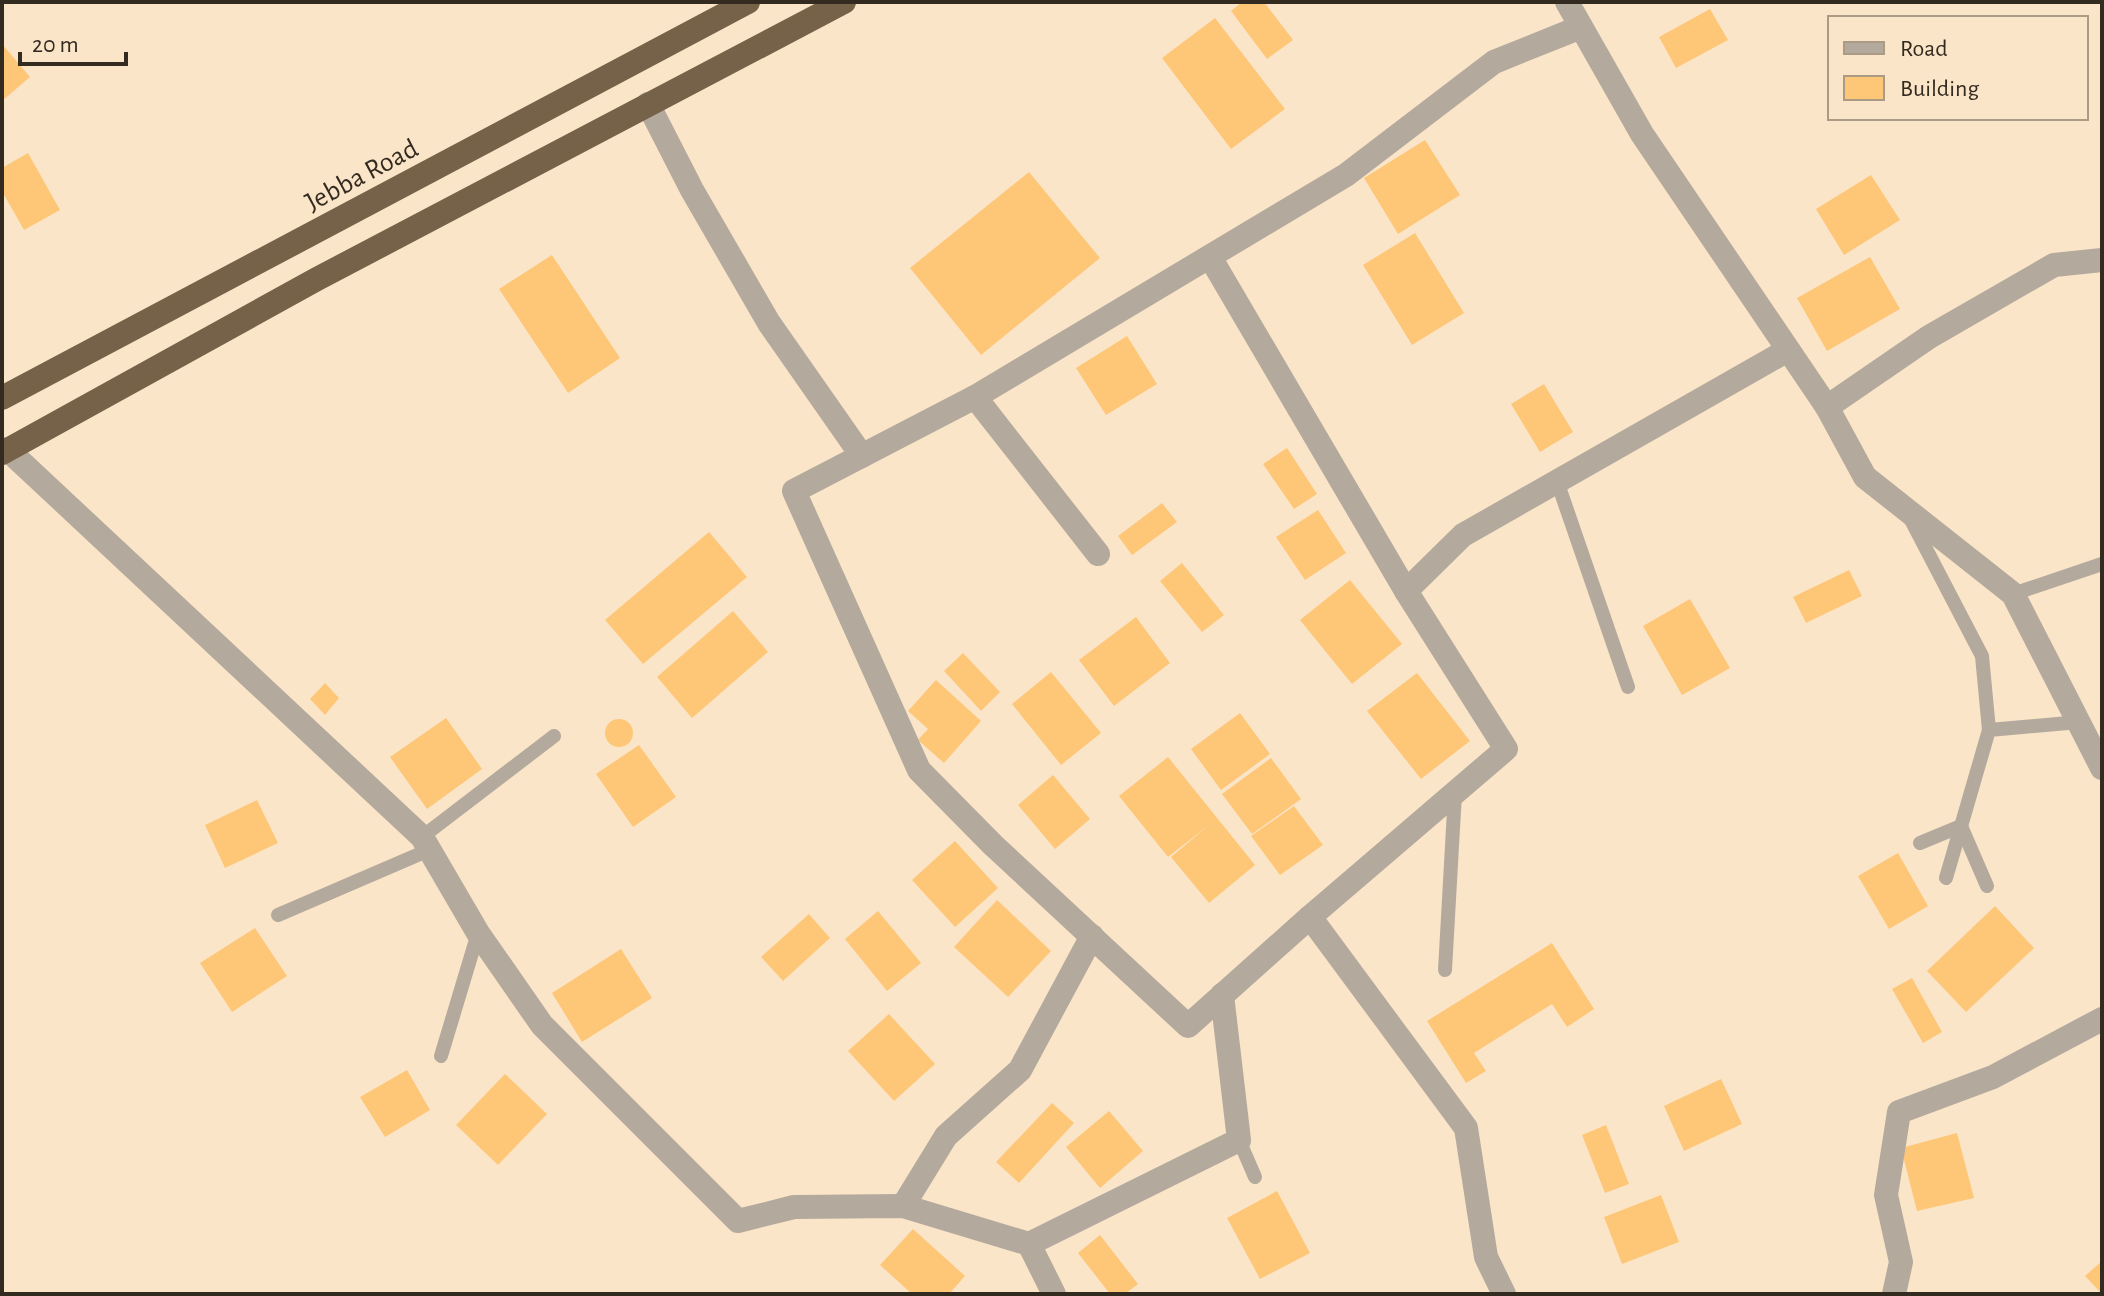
<svg xmlns="http://www.w3.org/2000/svg" width="2104" height="1296" viewBox="0 0 2104 1296" font-family="'Alegreya Sans',sans-serif">
  <style>
    .building { fill: #fec778 }
    .lines { fill: none; stroke-linecap: round; stroke-linejoin: round }
    .lane { stroke: #b3aa9d; stroke-width: 14 }
    .street { stroke: #b3aa9d; stroke-width: 24 }
    .highway { stroke: #756248; stroke-width: 24 }
    .labels { text-anchor: middle; stroke-width: 6; stroke-linejoin: round; paint-order: stroke }
    .street-label { font-size: 28px; fill: #332b20; stroke: #fbe5c8 }
  </style>
  <rect width="100%" height="100%" fill="#fbe5c8"/>
  <!-- building -->
  <g class="building">
    <polygon points="1242,2 1264,2 1293,40 1267,59 1231,11"/>
    <polygon points="1710,9 1728,40 1676,68 1659,37"/>
    <polygon points="1215,18 1285,109 1231,149 1162,58"/>
    <polygon points="2,44 30,77 2,101"/>
    <polygon points="1425,140 1460,195 1398,234 1364,178"/>
    <polygon points="28,153 60,210 24,230 2,191 2,168"/>
    <polygon points="1029,172 1100,258 981,355 910,268"/>
    <polygon points="1871,175 1900,220 1844,255 1816,209"/>
    <polygon points="1415,233 1464,313 1412,345 1363,265"/>
    <polygon points="552,255 620,358 568,393 499,289"/>
    <polygon points="1870,257 1900,309 1827,351 1797,298"/>
    <polygon points="1127,336 1157,384 1106,415 1076,368"/>
    <polygon points="1544,384 1573,432 1540,452 1511,404"/>
    <polygon points="1287,448 1317,494 1294,509 1263,464"/>
    <polygon points="1162,503 1177,522 1132,555 1118,536"/>
    <polygon points="1318,510 1346,553 1305,580 1276,537"/>
    <polygon points="709,532 747,577 643,664 605,620"/>
    <polygon points="1182,563 1224,615 1202,632 1160,581"/>
    <polygon points="1849,570 1862,596 1806,623 1793,597"/>
    <polygon points="1350,580 1402,644 1352,684 1300,620"/>
    <polygon points="1690,599 1730,668 1682,695 1643,626"/>
    <polygon points="733,611 768,652 692,718 657,677"/>
    <polygon points="1136,617 1170,663 1114,706 1079,660"/>
    <polygon points="963,653 1000,692 981,711 944,671"/>
    <polygon points="1051,672 1101,733 1061,765 1012,704"/>
    <polygon points="1417,673 1470,741 1421,779 1367,711"/>
    <polygon points="936,680 981,721 944,763 918,740 928,729 908,711"/>
    <polygon points="325,683 339,698 325,715 310,699"/>
    <polygon points="1240,713 1270,754 1221,790 1191,749"/>
    <polygon points="446,718 482,769 427,809 390,757"/>
    <circle cx="619" cy="733" r="14"/>
    <polygon points="639,745 676,797 633,827 596,774"/>
    <polygon points="1168,757 1255,865 1209,903 1171,857 1209,825 1168,857 1119,796"/>
    <polygon points="1271,758 1301,799 1252,834 1222,794"/>
    <polygon points="1053,775 1090,819 1055,849 1018,805"/>
    <polygon points="257,800 278,843 225,868 205,825"/>
    <polygon points="1294,806 1323,845 1280,875 1251,836"/>
    <polygon points="955,841 998,888 955,927 912,880"/>
    <polygon points="1898,853 1928,906 1889,929 1858,876"/>
    <polygon points="997,900 1051,951 1008,997 954,947"/>
    <polygon points="1995,906 2034,948 1966,1012 1927,971"/>
    <polygon points="878,911 921,963 887,991 845,939"/>
    <polygon points="809,914 830,938 783,981 761,957"/>
    <polygon points="255,928 287,976 232,1012 200,963"/>
    <polygon points="1552,943 1594,1009 1567,1027 1552,1004 1474,1053 1486,1071 1466,1083 1427,1021"/>
    <polygon points="621,949 652,998 582,1042 552,993"/>
    <polygon points="1912,978 1942,1032 1923,1043 1892,989"/>
    <polygon points="889,1014 935,1064 894,1101 848,1051"/>
    <polygon points="407,1070 430,1110 385,1137 360,1097"/>
    <polygon points="505,1074 547,1114 498,1165 456,1125"/>
    <polygon points="1721,1079 1742,1124 1684,1151 1664,1106"/>
    <polygon points="1052,1103 1074,1123 1019,1183 996,1162"/>
    <polygon points="1109,1111 1143,1151 1100,1188 1066,1147"/>
    <polygon points="1606,1125 1629,1184 1605,1193 1582,1135"/>
    <polygon points="1957,1133 1974,1198 1917,1211 1901,1148"/>
    <polygon points="1277,1191 1310,1253 1260,1279 1227,1218"/>
    <polygon points="1661,1195 1679,1242 1622,1264 1604,1217"/>
    <polygon points="913,1229 965,1276 949,1294 912,1294 880,1265"/>
    <polygon points="1100,1235 1138,1284 1125,1294 1110,1294 1078,1253"/>
    <polygon points="2102,1261 2102,1294 2085,1276"/>
  </g>
  <g class="lines">
    <!-- lane -->
    <g class="lane">
      <polyline points="1557,481 1628,687"/>
      <polyline points="1911,520 1982,656 1989,730"/>
      <polyline points="2013,594 2102,564"/>
      <polyline points="422,837 554,736"/>
      <polyline points="1920,843 1961,826 1987,886"/>
      <polyline points="1946,878 1989,730 2079,722"/>
      <polyline points="278,915 429,850"/>
      <polyline points="1445,970 1455,793"/>
      <polyline points="441,1056 478,933"/>
      <polyline points="1239,1140 1255,1177"/>
    </g>
    <!-- street -->
    <g class="street">
      <polyline points="1567,2 1642,134 1827,407 1865,477 2013,594 2102,768"/>
      <polyline points="648,104 692,190 769,323 862,456"/>
      <polyline points="1210,257 1406,591"/>
      <polyline points="975,397 1346,175 1494,62 1581,27"/>
      <polyline points="1827,407 1929,337 2054,265 2102,260"/>
      <polyline points="7,449 422,837 478,933 542,1025 738,1221 794,1207 903,1206 1029,1244 1054,1294"/>
      <polyline points="1098,554 975,397 794,491 919,770 993,845 1188,1026 1310,917 1466,1128 1486,1257 1504,1294"/>
      <polyline points="1310,917 1506,749 1406,591 1463,535 1788,350"/>
      <polyline points="903,1206 946,1136 1020,1070 1092,936"/>
      <polyline points="1029,1244 1239,1140 1222,995"/>
      <polyline points="1894,1294 1901,1262 1886,1195 1899,1112 1993,1077 2102,1019"/>
    </g>
    <!-- highway -->
    <g class="highway">
      <polyline points="2,398 748,2"/>
      <polyline points="2,453 317,279 844,2"/>
    </g>
  </g>
  <g class="labels">
    <!-- street labels -->
    <g class="street-label">
      <text transform="translate(361 174) rotate(-28)" y="10">Jebba Road</text>
    </g>
  </g>
  <!-- border -->
  <rect width="2104" height="1296" fill="none" stroke="#332b20" stroke-width="8"/>
  <!-- legend -->
  <rect x="1828" y="16" width="260" height="104" fill="#fbe5c8" stroke="#ab9b85" stroke-width="2"/>
  <rect x="1844" y="42" width="40" height="12" fill="#b3aa9d" stroke="#ab9b85" stroke-width="2"/>
  <text x="1900" y="56" font-size="24" fill="#332b20">Road</text>
  <rect x="1844" y="76" width="40" height="24" fill="#fec778" stroke="#ab9b85" stroke-width="2"/>
  <text x="1900" y="96" font-size="24" fill="#332b20">Building</text>
  <!-- scale -->
  <path d="M20 52v12h106v-12" fill="none" stroke="#332b20" stroke-width="4"/>
  <text x="32" y="52" font-size="24" fill="#332b20" stroke="#fbe5c8" stroke-width="6" paint-order="stroke">20 m</text>
</svg>
